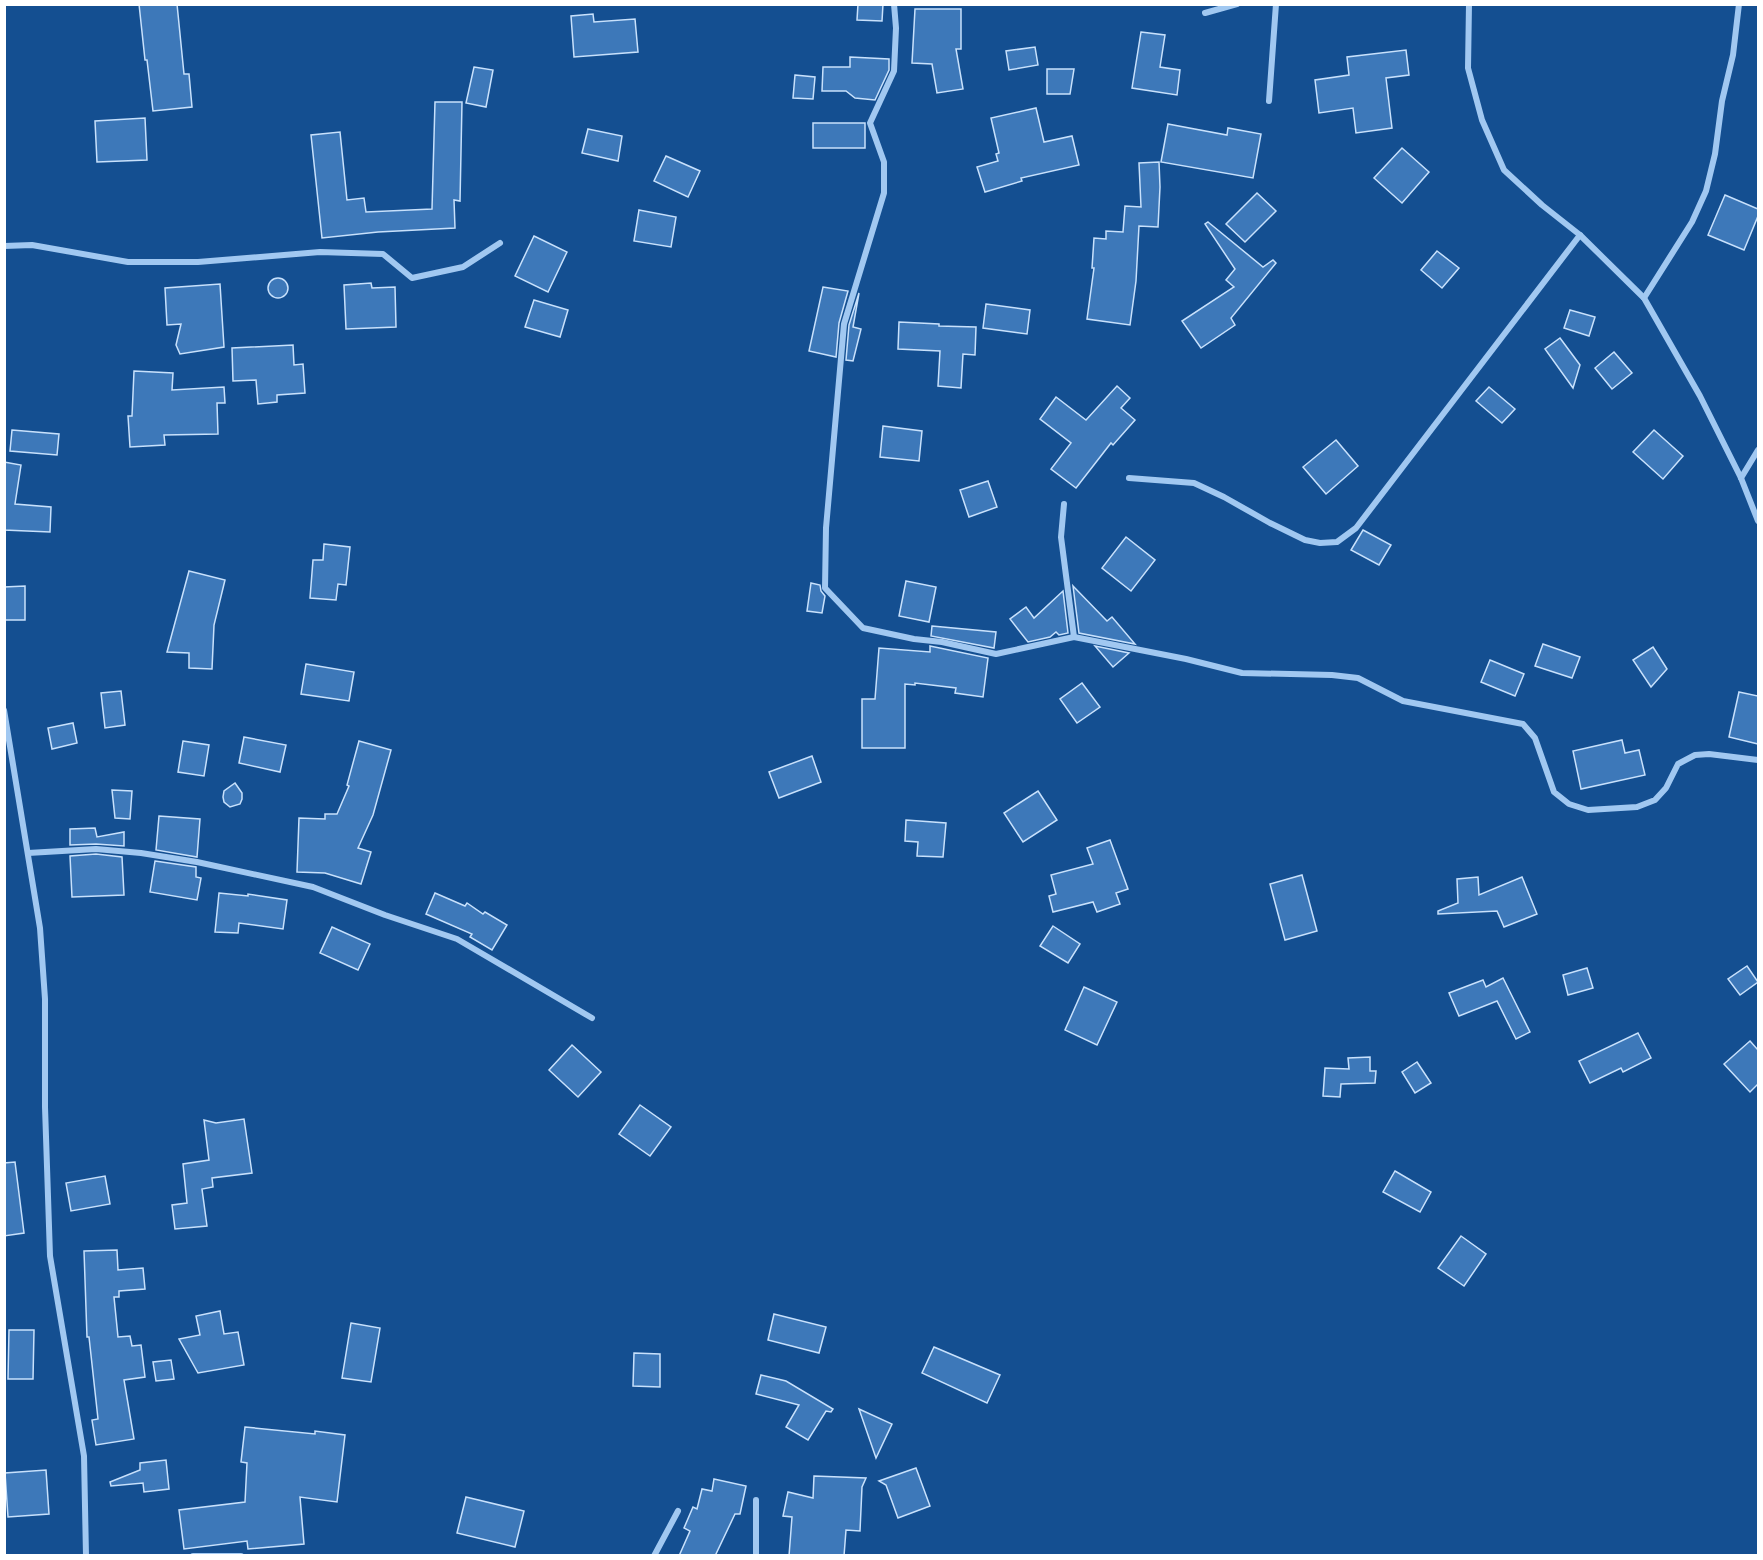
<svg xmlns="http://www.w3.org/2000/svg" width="1763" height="1560" viewBox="0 0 1763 1560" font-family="'Fira Sans Condensed',sans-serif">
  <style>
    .building { fill: #3d78b9; stroke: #c8e1fc; stroke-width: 1.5 }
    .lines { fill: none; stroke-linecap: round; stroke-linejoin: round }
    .street { stroke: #a1c8f1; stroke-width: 6 }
  </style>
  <rect width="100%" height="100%" fill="#144f91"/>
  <!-- building -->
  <g class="building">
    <polygon points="139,4 177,4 184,74 189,74 192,107 153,111 147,60 145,60"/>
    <polygon points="858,4 883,4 882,21 857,20"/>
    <polygon points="915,9 961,9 961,49 956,49 963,89 937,93 932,64 912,63"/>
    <polygon points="593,14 594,22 635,19 638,52 574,57 571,16"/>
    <polygon points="1141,32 1165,35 1160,67 1180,70 1177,95 1132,88"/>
    <polygon points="1035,47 1038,65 1009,70 1006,51"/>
    <polygon points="1406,50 1409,75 1386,78 1392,128 1356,133 1353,108 1319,113 1315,80 1349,75 1347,57"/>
    <polygon points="850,57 889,59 889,70 875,100 855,98 846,91 822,91 823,67 850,67"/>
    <polygon points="474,67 493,70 486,107 466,103"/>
    <polygon points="1047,69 1074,69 1070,94 1047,94"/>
    <polygon points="795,75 815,77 813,99 793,98"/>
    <polygon points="435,102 462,102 460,201 454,200 455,228 378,232 322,238 311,135 340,132 347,200 364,198 366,212 432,209"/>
    <polygon points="1036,108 1044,142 1072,136 1079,165 1021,178 1022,181 985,192 977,167 998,161 996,154 999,153 991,118"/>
    <polygon points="145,118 147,160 97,162 95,121"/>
    <rect x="813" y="123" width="52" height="25"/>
    <polygon points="1168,124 1227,135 1228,128 1261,134 1253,178 1161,162"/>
    <polygon points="588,129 622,136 618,161 582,153"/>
    <polygon points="1402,148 1429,172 1402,203 1374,178"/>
    <polygon points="666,156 700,171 688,197 654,181"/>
    <polygon points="1159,162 1160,187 1158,227 1139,226 1136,281 1130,325 1087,319 1094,268 1092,268 1094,238 1106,239 1106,231 1123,232 1125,206 1141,207 1139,163"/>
    <polygon points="1257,193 1276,211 1245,242 1226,224"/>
    <polygon points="1725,195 1758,209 1758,216 1744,250 1708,235"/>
    <polygon points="639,210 676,217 671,247 634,241"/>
    <polygon points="1208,222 1263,267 1273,260 1276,263 1231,318 1235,325 1201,348 1182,321 1234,287 1226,280 1235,269 1205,224"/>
    <polygon points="534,236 567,252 548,292 515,276"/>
    <polygon points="1437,251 1459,268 1442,288 1421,270"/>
    <circle cx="278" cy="288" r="10"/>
    <polygon points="371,283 372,288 395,287 396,327 346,329 344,285"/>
    <polygon points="220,284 224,347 180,354 176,345 181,324 167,325 165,288"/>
    <polygon points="823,287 848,291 839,323 836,357 809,351"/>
    <polygon points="859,293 853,327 861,329 853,361 846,360 849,325"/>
    <polygon points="534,300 568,310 560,337 525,327"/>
    <polygon points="986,304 1030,310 1027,334 983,328"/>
    <polygon points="1570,310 1595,317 1589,336 1564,328"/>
    <polygon points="899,322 939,324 939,326 976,327 975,355 963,354 961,388 938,386 940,351 898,349"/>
    <polygon points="1560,338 1580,365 1573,388 1545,349"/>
    <polygon points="293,345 294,365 303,364 305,393 277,395 277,402 258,404 256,380 233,381 232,348"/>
    <polygon points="1614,352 1632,373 1612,389 1595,368"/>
    <polygon points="134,371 173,373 172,390 224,387 225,403 217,403 218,434 164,435 165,445 130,447 128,416 132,416"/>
    <polygon points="1117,386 1130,398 1121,408 1135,420 1113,445 1111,443 1076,488 1051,469 1071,443 1040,419 1056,397 1086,420"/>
    <polygon points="1489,387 1515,409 1502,423 1476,401"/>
    <polygon points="883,426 922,431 919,461 880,457"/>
    <polygon points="12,430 59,434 57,455 10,451"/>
    <polygon points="1654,430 1683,456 1663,479 1633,452"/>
    <polygon points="1336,440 1358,466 1326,494 1303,467"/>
    <polygon points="4,462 21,465 15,504 51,507 50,532 4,530"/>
    <polygon points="988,481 997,507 969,517 960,490"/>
    <polygon points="1363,530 1391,545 1379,565 1351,550"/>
    <polygon points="1126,537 1155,560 1131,591 1102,568"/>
    <polygon points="324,544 350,547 346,585 338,584 336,600 310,598 313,560 323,560"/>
    <polygon points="189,571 225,580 214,625 212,669 189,668 189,653 167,652"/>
    <polygon points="906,581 936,587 929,622 899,616"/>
    <polygon points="811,583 820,585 821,591 825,596 822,613 807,611"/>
    <polygon points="25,586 25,620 4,620 4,587"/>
    <polygon points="1073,586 1107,621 1112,617 1135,644 1079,633"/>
    <polygon points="1063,591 1068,633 1059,635 1056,632 1050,637 1028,642 1010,619 1026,607 1034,618"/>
    <polygon points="932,626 996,632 994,648 931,636"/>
    <polygon points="1543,644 1580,657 1572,678 1535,666"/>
    <polygon points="930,646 988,658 983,697 955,693 956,688 915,683 915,685 905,684 905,748 862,748 862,699 875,699 879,648 930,652"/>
    <polygon points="1095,646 1129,653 1113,667"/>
    <polygon points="1653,647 1667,669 1651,687 1633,660"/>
    <polygon points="1490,660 1524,674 1515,696 1481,682"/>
    <polygon points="306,664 354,672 349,701 301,694"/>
    <polygon points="1082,683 1100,707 1077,723 1060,699"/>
    <polygon points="121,691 125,725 105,728 101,693"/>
    <polygon points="1739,692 1758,696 1758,744 1729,737"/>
    <polygon points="73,723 77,743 52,749 48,728"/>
    <polygon points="244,737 286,745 280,772 239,763"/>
    <polygon points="1622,740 1625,753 1639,750 1645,775 1581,789 1573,751"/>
    <polygon points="183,741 209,745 204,776 178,772"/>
    <polygon points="359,741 391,750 373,815 358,848 371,852 361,884 325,873 297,872 299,818 325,819 325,814 337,814 349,786 347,785"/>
    <polygon points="812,756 821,782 779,798 769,772"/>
    <polygon points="235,783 242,793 242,799 240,804 230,807 224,802 223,797 224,791"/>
    <polygon points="112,790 132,791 130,819 115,818"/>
    <polygon points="1038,791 1057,820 1023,842 1004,813"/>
    <polygon points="159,816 200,819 197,857 156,850"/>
    <polygon points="906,820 946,823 943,857 917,856 918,842 905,841"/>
    <polygon points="95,828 97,837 124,832 124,846 96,844 70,845 70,829"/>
    <polygon points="1110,840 1128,889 1116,893 1120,904 1097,912 1093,902 1053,912 1049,896 1056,894 1051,875 1093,864 1087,848"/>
    <polygon points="96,854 122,857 124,895 72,897 70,856"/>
    <polygon points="155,861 196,867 196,877 201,878 197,900 150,892"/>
    <polygon points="1302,875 1317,931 1285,940 1270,884"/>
    <polygon points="1478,877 1479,895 1522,877 1537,914 1504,927 1497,911 1438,914 1438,911 1458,903 1457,879"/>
    <polygon points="219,893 248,896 248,894 287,900 283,929 239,923 238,933 215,932"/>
    <polygon points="435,893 465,906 467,903 483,914 485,912 507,925 492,950 470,937 472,934 426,914"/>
    <polygon points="1053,926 1080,944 1068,963 1040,946"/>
    <polygon points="332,927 370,944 358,970 320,953"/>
    <polygon points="1747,966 1758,982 1740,995 1728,979"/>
    <polygon points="1587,968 1593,988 1568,995 1563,975"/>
    <polygon points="1503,978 1530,1032 1516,1039 1497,1001 1459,1016 1449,993 1483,980 1486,987"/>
    <polygon points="1084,987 1117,1002 1097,1045 1065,1030"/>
    <polygon points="1638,1033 1651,1058 1623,1072 1621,1068 1590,1083 1579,1061"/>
    <polygon points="1750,1041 1758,1050 1758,1084 1750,1092 1724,1064"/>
    <polygon points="572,1045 601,1072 578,1097 549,1070"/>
    <polygon points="1370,1057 1370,1071 1376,1071 1375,1083 1341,1084 1340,1097 1323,1096 1325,1068 1349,1069 1348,1058"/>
    <polygon points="1417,1062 1431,1083 1415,1093 1402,1072"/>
    <polygon points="640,1105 671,1127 650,1156 619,1134"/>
    <polygon points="244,1119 252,1173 212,1178 213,1187 202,1189 207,1226 175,1229 172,1205 187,1203 183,1164 209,1160 204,1120 216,1123"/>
    <polygon points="15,1162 24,1233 4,1236 4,1163"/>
    <polygon points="1395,1171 1431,1192 1420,1212 1383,1192"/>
    <polygon points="105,1176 110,1204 71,1211 66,1183"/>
    <polygon points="1461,1236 1486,1254 1464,1286 1438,1268"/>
    <polygon points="117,1250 118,1270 143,1268 145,1289 119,1291 119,1297 114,1297 118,1337 130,1336 132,1346 141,1345 145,1377 124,1380 134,1439 96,1445 92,1420 98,1419 89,1337 87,1337 84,1251"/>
    <polygon points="220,1311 224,1334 238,1332 244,1365 198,1373 179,1339 200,1335 196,1316"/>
    <polygon points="774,1314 826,1327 819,1353 768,1340"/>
    <polygon points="351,1323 380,1328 371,1382 342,1378"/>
    <polygon points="9,1330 34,1330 33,1379 8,1379"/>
    <polygon points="934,1347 1000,1375 987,1403 922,1373"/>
    <polygon points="634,1353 660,1354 660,1387 633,1386"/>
    <polygon points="171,1360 174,1379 156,1381 153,1362"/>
    <polygon points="761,1375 786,1381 833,1409 831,1412 826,1411 808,1440 786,1427 799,1405 756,1394"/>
    <polygon points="859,1409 892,1424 876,1458"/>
    <polygon points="245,1427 315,1434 315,1431 345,1435 337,1502 300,1497 304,1544 248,1549 247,1541 184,1549 179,1510 245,1502 247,1463 241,1462"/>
    <polygon points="166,1460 169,1489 144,1492 143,1483 111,1486 110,1482 140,1470 140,1463"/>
    <polygon points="916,1468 930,1506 898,1518 886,1485 879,1481"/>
    <polygon points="46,1470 49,1514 8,1517 5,1473"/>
    <polygon points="814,1476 866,1478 862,1487 860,1531 846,1530 844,1556 789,1556 792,1517 783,1516 788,1492 813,1498"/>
    <polygon points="714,1479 746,1486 740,1514 735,1514 715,1556 679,1556 690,1531 684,1528 693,1507 697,1509 702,1489 712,1491"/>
    <polygon points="466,1497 524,1511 515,1547 457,1533"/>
  </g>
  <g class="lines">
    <!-- street -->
    <g class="street">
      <polyline points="894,4 896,28 894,71 870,123 884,162 884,193 844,324 826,528 825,588 863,628 914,639 942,642 996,654 1074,637 1186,659 1242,673 1332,675 1358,678 1403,701 1523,724 1535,738 1554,792 1569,804 1588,810 1637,807 1655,800 1666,788 1678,764 1695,755 1709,754 1758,760"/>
      <polyline points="1469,4 1468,68 1482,120 1504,170 1542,205 1580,235 1644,298 1700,396 1741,478 1758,521"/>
      <polyline points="1205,13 1237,4"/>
      <polyline points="1269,101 1276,4"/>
      <polyline points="4,246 32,245 128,262 198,262 320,252 383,254 412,278 463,267 500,243"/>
      <polyline points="1644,298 1692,222 1706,191 1715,154 1722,101 1733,55 1739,4"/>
      <polyline points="1129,478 1194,483 1224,497 1270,523 1305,540 1320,543 1337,542 1356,528 1580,235"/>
      <polyline points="1741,478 1758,450"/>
      <polyline points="1064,504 1061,537 1074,637"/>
      <polyline points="4,710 40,928 45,999 45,1107 50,1256 84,1456 86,1556"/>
      <polyline points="28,853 96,849 141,853 197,862 313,887 385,915 457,939 592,1018"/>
      <polyline points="193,1556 241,1556"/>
      <polyline points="654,1556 678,1511"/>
      <polyline points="756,1556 756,1500"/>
    </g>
  </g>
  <!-- border -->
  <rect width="1763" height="1560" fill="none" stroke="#ffffff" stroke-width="12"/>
</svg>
